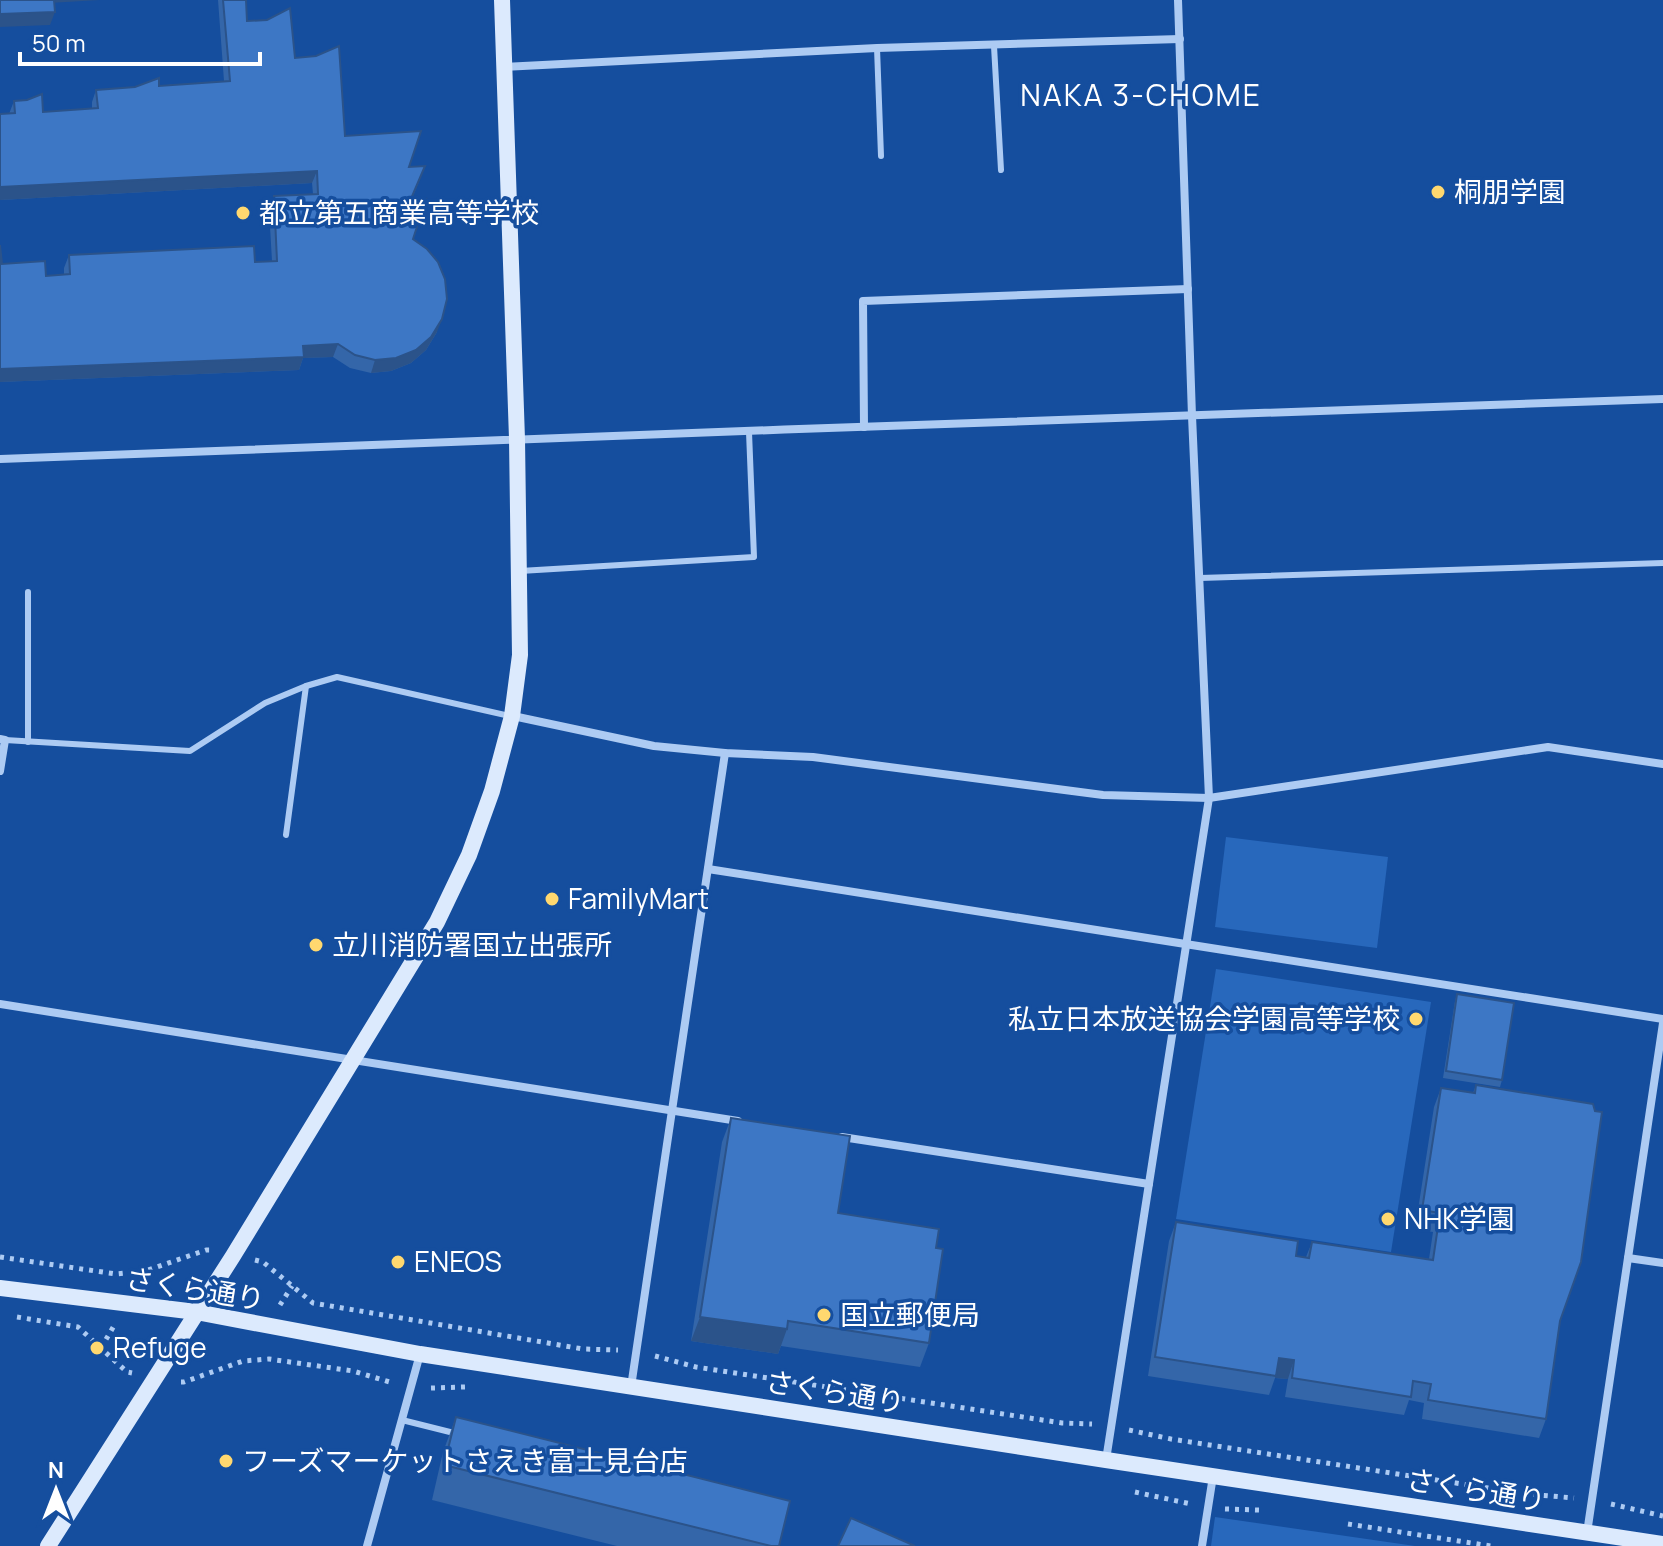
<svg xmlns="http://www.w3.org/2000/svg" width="1663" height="1546" viewBox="0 0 1663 1546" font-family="Manrope,'Noto Sans JP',sans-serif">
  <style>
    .green { fill: #2868bc }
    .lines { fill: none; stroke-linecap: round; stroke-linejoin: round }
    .path { stroke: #adcbf3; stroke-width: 5; stroke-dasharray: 4 6; stroke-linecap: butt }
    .lane { stroke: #adcbf3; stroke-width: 6 }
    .street { stroke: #adcbf3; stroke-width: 8 }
    .secondary { stroke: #dceafd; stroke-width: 16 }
    .wall { fill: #3466a9 }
    .shaded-wall { fill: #2b538a }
    .building { fill: #3d77c5; stroke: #2b538a; stroke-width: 2 }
    .poi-dot { fill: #ffd86f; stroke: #154e9e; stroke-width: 3 }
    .labels { text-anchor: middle; stroke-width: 7; stroke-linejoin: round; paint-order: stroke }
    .poi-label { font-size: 28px; fill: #fff; stroke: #154e9e; text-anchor: start }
    .street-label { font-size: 28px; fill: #fff; stroke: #154e9e }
    .neighbourhood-label { font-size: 30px; letter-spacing: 2px; fill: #fff; stroke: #154e9e }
  </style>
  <rect width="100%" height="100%" fill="#154e9e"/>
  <!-- green -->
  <g class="green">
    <polygon points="1226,837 1388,857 1377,948 1215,927"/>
    <polygon points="1216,969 1431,1002 1391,1252 1176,1219"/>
    <polygon points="1215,1517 1415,1546 1211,1546"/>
  </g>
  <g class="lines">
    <!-- path -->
    <g class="path">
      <polyline points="0,1257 116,1274 145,1271 206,1250 210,1250"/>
      <polyline points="255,1260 263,1262 313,1303 583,1349 618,1350"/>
      <polyline points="280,1305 292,1286"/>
      <polyline points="17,1317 78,1327 127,1372 132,1373"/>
      <polyline points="101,1348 115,1324"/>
      <polyline points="655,1356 696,1367 1062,1423 1092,1424"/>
      <polyline points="181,1382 184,1382 243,1361 269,1359 353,1371 393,1383"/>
      <polyline points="431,1388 465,1387"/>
      <polyline points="1129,1430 1171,1439 1527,1494 1574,1498"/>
      <polyline points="1135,1492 1191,1504"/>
      <polyline points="1611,1504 1663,1516"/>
      <polyline points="1225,1509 1259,1510"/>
      <polyline points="1348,1524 1491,1546"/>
    </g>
    <!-- lane -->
    <g class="lane">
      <polyline points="994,46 1001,170"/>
      <polyline points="877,48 881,156"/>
      <polyline points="520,571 754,557 749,432"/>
      <polyline points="1200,578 1663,563"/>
      <polyline points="28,592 28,742"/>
      <polyline points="5,740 190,751 265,703 306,686 337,677 510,716"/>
      <polyline points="286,835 306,686"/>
      <polyline points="402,1420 458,1434"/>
    </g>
    <!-- street -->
    <g class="street">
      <polyline points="504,67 877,48 1180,39"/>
      <polyline points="864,427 863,301 1188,289"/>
      <path d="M0 459C554 437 1109 418 1663 399"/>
      <polyline points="513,716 654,746 725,753 813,757 1103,795 1209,798 1548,747 1663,764"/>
      <polyline points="0,739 5,740 0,771"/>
      <polyline points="708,869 1663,1019"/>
      <polyline points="0,1004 738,1121"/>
      <polyline points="842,1137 1149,1184"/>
      <polyline points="1628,1258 1663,1263"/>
      <polyline points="631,1387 725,753"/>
      <polyline points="1106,1460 1209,798 1192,416 1178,0"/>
      <polyline points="1587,1533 1663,1023"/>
      <polyline points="367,1546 420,1354"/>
      <polyline points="1202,1546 1213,1476"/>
    </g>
    <!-- secondary -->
    <g class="secondary">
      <polyline points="0,1288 196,1312 420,1354 1106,1460 1663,1544"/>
      <polyline points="48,1546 233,1256 437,922 469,855 492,791 512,716 520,655 517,439 502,0"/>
    </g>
  </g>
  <!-- wall -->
  <g class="wall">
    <polygon points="218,0 246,0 247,21 295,58 345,136 409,167 420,179 411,201 413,239 437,332 426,350 411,363 391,371 371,373 350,368 333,357 303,358 299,370 0,382 0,245 2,264 46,276 64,274 64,268 69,255 255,262 272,261 269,209 274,196 313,194 312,183 0,200 0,114 9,114 14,101 43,112 92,109 92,102 96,90 224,81"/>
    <polygon points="1457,994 1502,1080 1500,1087 1443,1078 1455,1001"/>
    <polygon points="1476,1085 1560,1321 1546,1419 1539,1438 1422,1419 1424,1403 1409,1400 1404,1415 1285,1397 1288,1379 1275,1378 1269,1395 1148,1376 1169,1241 1176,1222 1296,1256 1306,1257 1312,1242 1429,1259 1433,1232 1415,1229 1434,1107 1441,1088 1473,1093"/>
    <polygon points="731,1118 838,1213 936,1248 929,1343 920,1367 781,1346 778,1354 691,1341 722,1142"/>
    <polygon points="456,1417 779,1546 617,1546 432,1500 443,1452"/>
  </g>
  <!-- shaded-wall -->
  <g class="shaded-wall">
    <polygon points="50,0 100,0 49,3"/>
    <polygon points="55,12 50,25 0,27 0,14"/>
    <polygon points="317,171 312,183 0,200 0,187"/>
    <polygon points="442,319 437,332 426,350 411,363 391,371 371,373 375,360"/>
    <polygon points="338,344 333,357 303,358 299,370 0,382 0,369"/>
    <polygon points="700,1317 787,1329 778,1354 691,1341"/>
    <polygon points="1279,1358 1294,1360 1288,1379 1275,1378"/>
  </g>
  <!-- building -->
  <g class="building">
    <polygon points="0,0 54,0 55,12 0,14"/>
    <polygon points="223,0 246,0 247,21 267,20 290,8 295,58 316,56 339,46 345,136 421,131 409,167 425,166 410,201 426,199 413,239 427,249 438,262 445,279 447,299 442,319 431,337 416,350 396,358 375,360 355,355 338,344 303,346 304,357 0,369 0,245 2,264 45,261 46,276 70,274 69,255 254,246 255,262 277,261 274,196 318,194 317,171 0,187 0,114 15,113 14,101 27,100 42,94 43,112 98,108 96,90 135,87 159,78 159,86 230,81"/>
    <polygon points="1457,994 1514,1003 1502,1080 1446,1071"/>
    <polygon points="1476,1085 1593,1104 1595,1111 1602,1112 1581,1262 1560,1321 1546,1419 1428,1400 1431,1384 1413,1381 1411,1397 1292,1378 1294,1360 1279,1358 1276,1376 1155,1357 1176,1222 1298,1241 1296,1256 1309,1258 1312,1242 1433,1260 1440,1213 1422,1210 1441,1088 1475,1093"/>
    <polygon points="731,1118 850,1136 838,1213 939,1229 936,1248 943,1249 929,1343 788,1321 787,1329 700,1317"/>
    <polygon points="456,1417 790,1501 779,1546 771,1546 444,1465"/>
    <polygon points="851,1518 915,1546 838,1546"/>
  </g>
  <!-- markers -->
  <g class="poi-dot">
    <circle cx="1438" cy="192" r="8"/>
    <circle cx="243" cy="213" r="8"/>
    <circle cx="552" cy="899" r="8"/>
    <circle cx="316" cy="945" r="8"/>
    <circle cx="1416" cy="1019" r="8"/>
    <circle cx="1388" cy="1219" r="8"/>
    <circle cx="398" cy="1262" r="8"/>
    <circle cx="824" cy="1315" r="8"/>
    <circle cx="97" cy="1348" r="8"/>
    <circle cx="226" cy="1461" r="8"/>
  </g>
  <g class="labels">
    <!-- poi labels -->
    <g class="poi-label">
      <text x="1454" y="202">桐朋学園</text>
      <text x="259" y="223">都立第五商業高等学校</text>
      <text x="568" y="909">FamilyMart</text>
      <text x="332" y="955">立川消防署国立出張所</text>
      <text x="1400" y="1029" text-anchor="end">私立日本放送協会学園高等学校</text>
      <text x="1404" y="1229">NHK学園</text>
      <text x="414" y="1272">ENEOS</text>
      <text x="840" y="1325">国立郵便局</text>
      <text x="113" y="1358">Refuge</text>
      <text x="242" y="1471">フーズマーケットさえき富士見台店</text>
    </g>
    <!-- street labels -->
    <g class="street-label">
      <text transform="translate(195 1289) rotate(9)" y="10">さくら通り</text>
      <text transform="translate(835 1392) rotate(9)" y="10">さくら通り</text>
      <text transform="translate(1476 1490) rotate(9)" y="10">さくら通り</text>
    </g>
    <!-- neighbourhood labels -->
    <g class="neighbourhood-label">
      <text x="1141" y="106">NAKA 3-CHOME</text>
    </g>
  </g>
  <!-- north arrow -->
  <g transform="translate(56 1490)" stroke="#154e9e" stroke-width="6" paint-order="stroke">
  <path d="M0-6L14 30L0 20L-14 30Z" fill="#ffffff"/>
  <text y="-12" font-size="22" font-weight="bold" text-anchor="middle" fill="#ffffff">N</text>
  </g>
  <!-- scale -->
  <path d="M20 52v12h240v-12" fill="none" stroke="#ffffff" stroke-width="4"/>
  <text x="32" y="52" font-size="24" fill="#ffffff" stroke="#154e9e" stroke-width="6" paint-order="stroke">50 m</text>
</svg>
